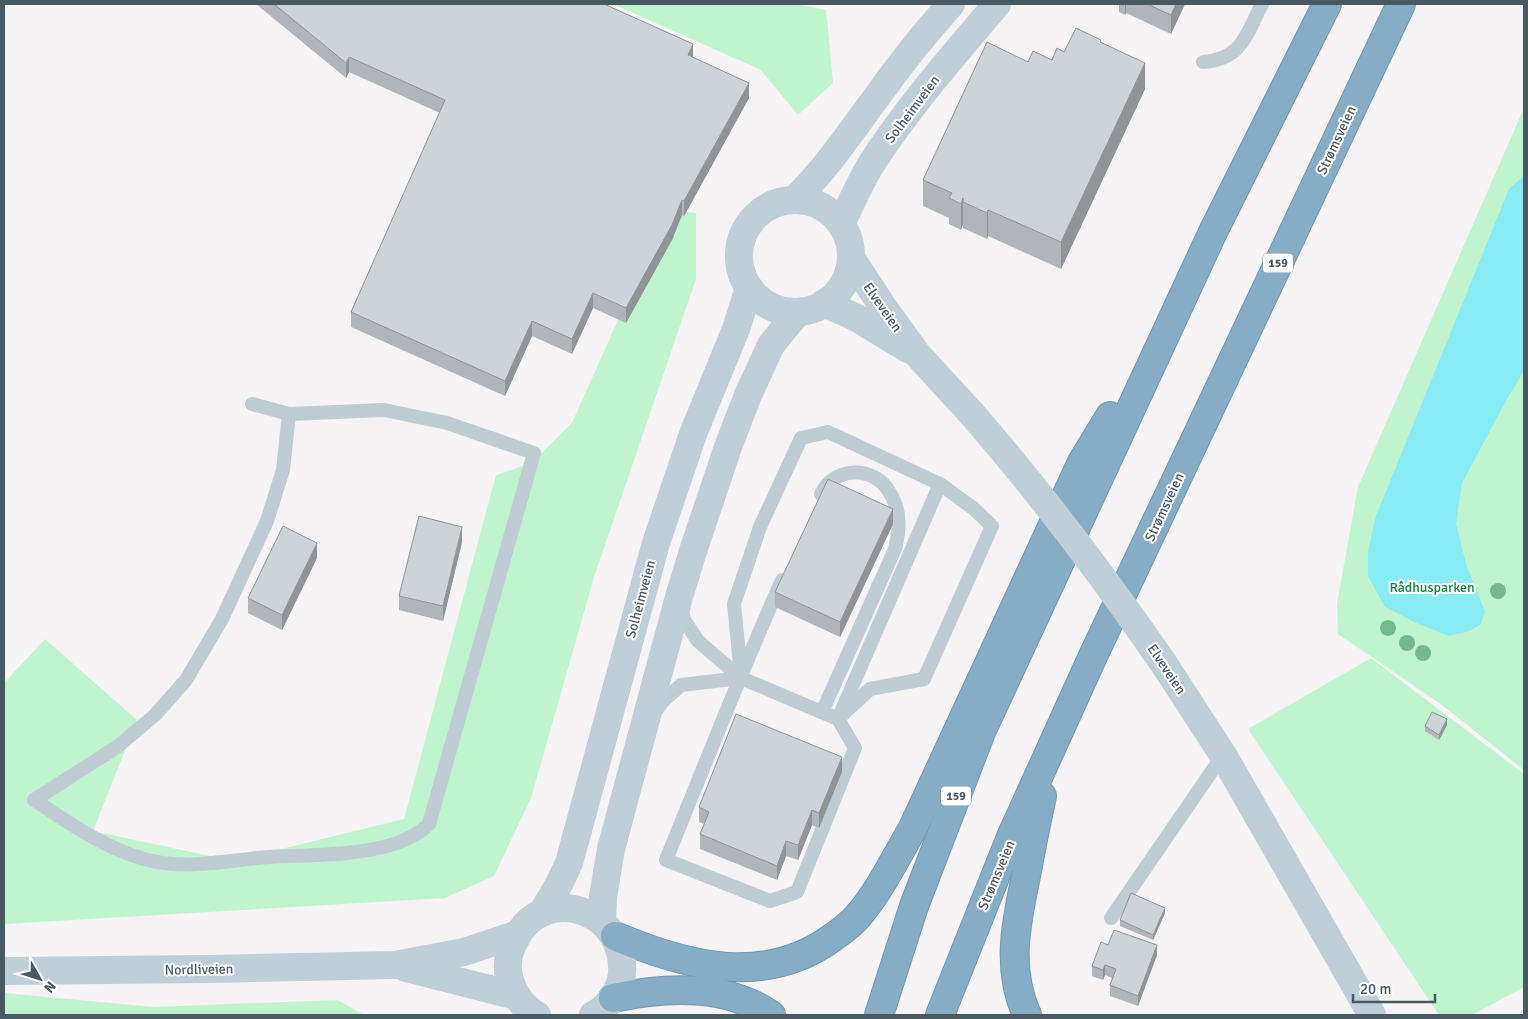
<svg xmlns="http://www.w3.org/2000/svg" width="1528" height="1019" viewBox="0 0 1528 1019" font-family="Signika,sans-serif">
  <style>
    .green { fill: #c0f4ce }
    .water { fill: #89ebf4 }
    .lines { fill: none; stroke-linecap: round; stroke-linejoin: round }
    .motorway-casing { stroke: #7297b1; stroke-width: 30 }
    .service { stroke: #c0ccd3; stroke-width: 14 }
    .secondary { stroke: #bfced7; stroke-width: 28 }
    .motorway { stroke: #87acc5; stroke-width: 28 }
    .secondary-bridge { stroke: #bfced7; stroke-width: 28 }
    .tree { fill: #76b88f }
    .wall { fill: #b1b5ba }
    .shaded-wall { fill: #909497 }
    .building { fill: #ced3d8; stroke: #909497 }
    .labels { text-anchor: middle; stroke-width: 4; stroke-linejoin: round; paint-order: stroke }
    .shield { fill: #fff; stroke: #7f8b91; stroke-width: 1 }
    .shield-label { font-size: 12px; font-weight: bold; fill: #485962 }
    .street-label { font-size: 14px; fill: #485962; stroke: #fff }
    .park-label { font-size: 14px; fill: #0f873e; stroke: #fff }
  </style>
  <rect width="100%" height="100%" fill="#f5f3f3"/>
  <!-- green -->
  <g class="green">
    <polygon points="613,4 796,4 826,10 833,83 798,115 761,70"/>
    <polygon points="1524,108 1524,770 1442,705 1338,634 1337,604 1358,487"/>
    <polygon points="677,211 696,213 696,279 594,577 531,798 494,876 445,898 4,924 4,683 45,639 137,720 93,831 233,861 404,819 496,475 532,463 572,423 656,235"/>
    <polygon points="1371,658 1524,774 1524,987 1472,1015 1439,1015 1248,729"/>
    <polygon points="4,993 153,1007 338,1000 364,1015 4,1015"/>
  </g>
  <!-- water -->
  <polygon class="water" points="1524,176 1524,371 1507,399 1462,483 1456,524 1467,567 1485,612 1480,625 1469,631 1449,636 1416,623 1385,607 1368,576 1368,551 1376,516 1509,189"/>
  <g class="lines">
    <defs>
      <g id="motorway">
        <path d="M615 936C686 966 764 987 832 938 840 932 851 925 858 916 879 892 896 857 912 830L1082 462 1110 416"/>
        <path d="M613 998C665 987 726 983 771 1015"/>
        <polyline points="879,1015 914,906 981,732 1212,234 1327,4"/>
        <polyline points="940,1015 1011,837 1093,656 1401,4"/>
        <path d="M1027 1015C1006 969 1016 923 1026 876 1031 849 1036 823 1042 796"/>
      </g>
    </defs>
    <!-- motorway casing -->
    <use href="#motorway" class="motorway-casing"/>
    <!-- service -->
    <g class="service">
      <path d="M1203 62C1242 59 1246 35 1262 4"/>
      <path d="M252 404 289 414 384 410 447 423 534 453 429 824C421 832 408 839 397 843 360 856 308 855 269 857 228 860 184 871 144 859 104 848 69 823 34 800L117 747 155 715 186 680 222 619 267 521 283 470 289 414"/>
      <path d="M821 494C834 466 875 465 890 493 901 511 900 529 895 549L822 712"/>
      <path d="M681 607 684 620 698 641 741 678 838 719 855 748 797 892 770 901 666 860C704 767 741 672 782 580"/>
      <polyline points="741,675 734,604 760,527 801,438 828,432 940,484 838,719"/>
      <polyline points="654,713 663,701 681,685 741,678"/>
      <polyline points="842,715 870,689 924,679 992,526 973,508 940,484"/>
      <polyline points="1111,918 1223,755"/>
    </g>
    <!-- secondary -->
    <g class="secondary">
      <path d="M794 200C825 170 847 137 873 102 897 68 923 35 951 4"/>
      <circle cx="795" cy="256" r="56"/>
      <path d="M841 224C850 205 859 185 870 166 907 108 953 56 997 4"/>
      <polyline points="851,258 883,307 917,354 972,414"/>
      <polyline points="824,303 857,318 908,349"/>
      <polyline points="1164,664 1223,755 1372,1015"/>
      <polyline points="542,913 559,884 569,863 656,543 693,434 736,329 749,288"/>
      <polyline points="602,921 603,897 611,849 679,597 693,551 728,447 748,395 771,345 798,312"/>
      <polyline points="406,968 517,996"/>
      <polyline points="4,971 207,969 395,965 464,952 518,934"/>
      <path d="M537 1015C522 1007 513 993 509 977 506 964 509 951 515 940 542 885 619 906 622 965 624 985 611 1006 593 1015"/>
    </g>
    <!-- motorway -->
    <use href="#motorway" class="motorway"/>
    <!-- secondary-bridge -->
    <path class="secondary-bridge" d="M972 414C1041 493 1104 577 1164 664"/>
  </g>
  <!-- trees -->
  <g class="tree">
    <circle cx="1498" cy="591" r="8"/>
    <circle cx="1388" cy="628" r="8"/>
    <circle cx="1407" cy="643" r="8"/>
    <circle cx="1423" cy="653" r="8"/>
  </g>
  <!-- wall -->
  <g class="wall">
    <polygon points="256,4 604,4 693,57 749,98 684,216 682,215 672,240 626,323 593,308 572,354 532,336 505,396 351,327 351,312 440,113 349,72 346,78"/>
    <polygon points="1119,4 1185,4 1171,34 1126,13 1125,15 1119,12"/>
    <polygon points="1101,42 1145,89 1061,269 988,236 987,239 963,228 963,224 961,230 949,224 949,218 923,206 923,180 1028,62 1052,60"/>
    <polygon points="893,524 840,637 775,607 775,592"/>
    <polygon points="462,542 443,621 399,610 399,596"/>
    <polygon points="317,558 282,630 248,613 248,598"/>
    <polygon points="1447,725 1439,740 1425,731 1425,726"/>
    <polygon points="842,772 819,828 812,825 798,860 786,856 777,880 700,849 700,834 704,824 699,822 699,807"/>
    <polygon points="1165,913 1153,940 1120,926 1120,920"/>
    <polygon points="1108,945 1157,955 1138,1006 1110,996 1110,985 1112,978 1105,975 1103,980 1092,976 1092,966"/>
  </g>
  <!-- shaded-wall -->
  <g class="shaded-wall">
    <polygon points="1125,4 1126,4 1126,13 1125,15"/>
    <polygon points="1176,4 1185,4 1171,34 1171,15"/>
    <polygon points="693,44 693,59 688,55"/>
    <polygon points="349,57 349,72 346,78 346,63"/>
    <polygon points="1145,63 1145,89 1061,269 1061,242"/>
    <polygon points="749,83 749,98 684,216 684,201"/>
    <polygon points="963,198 963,224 961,230 961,204"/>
    <polygon points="682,200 682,215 672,240 626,323 626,308"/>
    <polygon points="988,210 988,236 987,239 987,213"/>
    <polygon points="593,293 593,308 572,354 572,339"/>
    <polygon points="532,321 532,336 505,396 505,381"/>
    <polygon points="893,509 893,524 840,637 840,622"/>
    <polygon points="462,527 462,542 443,621 443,606"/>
    <polygon points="317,543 317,558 282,630 282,615"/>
    <polygon points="1447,719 1447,725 1439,740 1439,735"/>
    <polygon points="842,757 842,772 819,828 819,813"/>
    <polygon points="812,810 812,825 798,860 798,845"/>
    <polygon points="786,841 786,856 777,880 777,866"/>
    <polygon points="1165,908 1165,913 1153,940 1153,935"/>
    <polygon points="1157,945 1157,955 1138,1006 1138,996"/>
    <polygon points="1105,965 1105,975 1103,980 1103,970"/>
  </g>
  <!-- building -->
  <g class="building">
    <polygon points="274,4 604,4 693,44 688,55 749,83 684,201 682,200 672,225 626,308 593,293 572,339 532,321 505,381 351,312 445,100 349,57 346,63"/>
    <polygon points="1147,4 1176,4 1171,15"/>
    <polygon points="1076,28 1101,40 1100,42 1145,63 1061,242 988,210 987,213 963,202 963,198 961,204 949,198 952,193 923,180 987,42 1028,62 1033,51 1052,60 1057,48 1064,52"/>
    <polygon points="828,479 893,509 840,622 775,592"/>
    <polygon points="419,516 462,527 443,606 399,596"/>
    <polygon points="283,526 317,543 282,615 248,598"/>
    <polygon points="1432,712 1447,719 1439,735 1425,726"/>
    <polygon points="736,714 842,757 819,813 812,810 798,845 786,841 777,866 700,834 709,812 699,807"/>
    <polygon points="1131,893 1165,908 1153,935 1120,920"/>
    <polygon points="1114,930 1157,945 1138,996 1110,985 1116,969 1105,965 1103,970 1092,966 1101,942 1108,945"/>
  </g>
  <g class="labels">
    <!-- shield labels -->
    <g class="shield">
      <rect x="1263" y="253.5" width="30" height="19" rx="4"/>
      <rect x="941" y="786.5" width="30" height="19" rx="4"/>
    </g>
    <g class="shield-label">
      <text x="1278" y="267">159</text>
      <text x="956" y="800">159</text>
    </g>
    <!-- street labels -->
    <g class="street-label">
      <text transform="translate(912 109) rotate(-53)" y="5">Solheimveien</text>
      <text transform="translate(1336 140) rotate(-65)" y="5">Strømsveien</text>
      <text transform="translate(883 307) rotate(55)" y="5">Elveveien</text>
      <text transform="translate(1164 507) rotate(-65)" y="5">Strømsveien</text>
      <text transform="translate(640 599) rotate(-75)" y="5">Solheimveien</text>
      <text transform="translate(1167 669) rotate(56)" y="5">Elveveien</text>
      <text transform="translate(996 875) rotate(-67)" y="5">Strømsveien</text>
      <text transform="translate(199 969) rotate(-1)" y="5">Nordliveien</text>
    </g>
    <!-- park labels -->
    <g class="park-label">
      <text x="1432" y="592">Rådhusparken</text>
    </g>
  </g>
  <!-- border -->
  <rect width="1528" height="1019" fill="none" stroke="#485962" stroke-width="10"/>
  <!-- north arrow -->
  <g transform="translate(40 979) rotate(129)" stroke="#ffffff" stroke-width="4" paint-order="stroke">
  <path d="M0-4L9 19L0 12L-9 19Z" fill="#485962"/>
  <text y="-8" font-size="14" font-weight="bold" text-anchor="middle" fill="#485962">N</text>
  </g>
  <!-- scale -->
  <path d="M1353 994v8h82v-8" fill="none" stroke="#485962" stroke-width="2.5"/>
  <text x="1360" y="994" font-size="15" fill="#485962" stroke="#ffffff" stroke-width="4" paint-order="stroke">20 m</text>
</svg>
